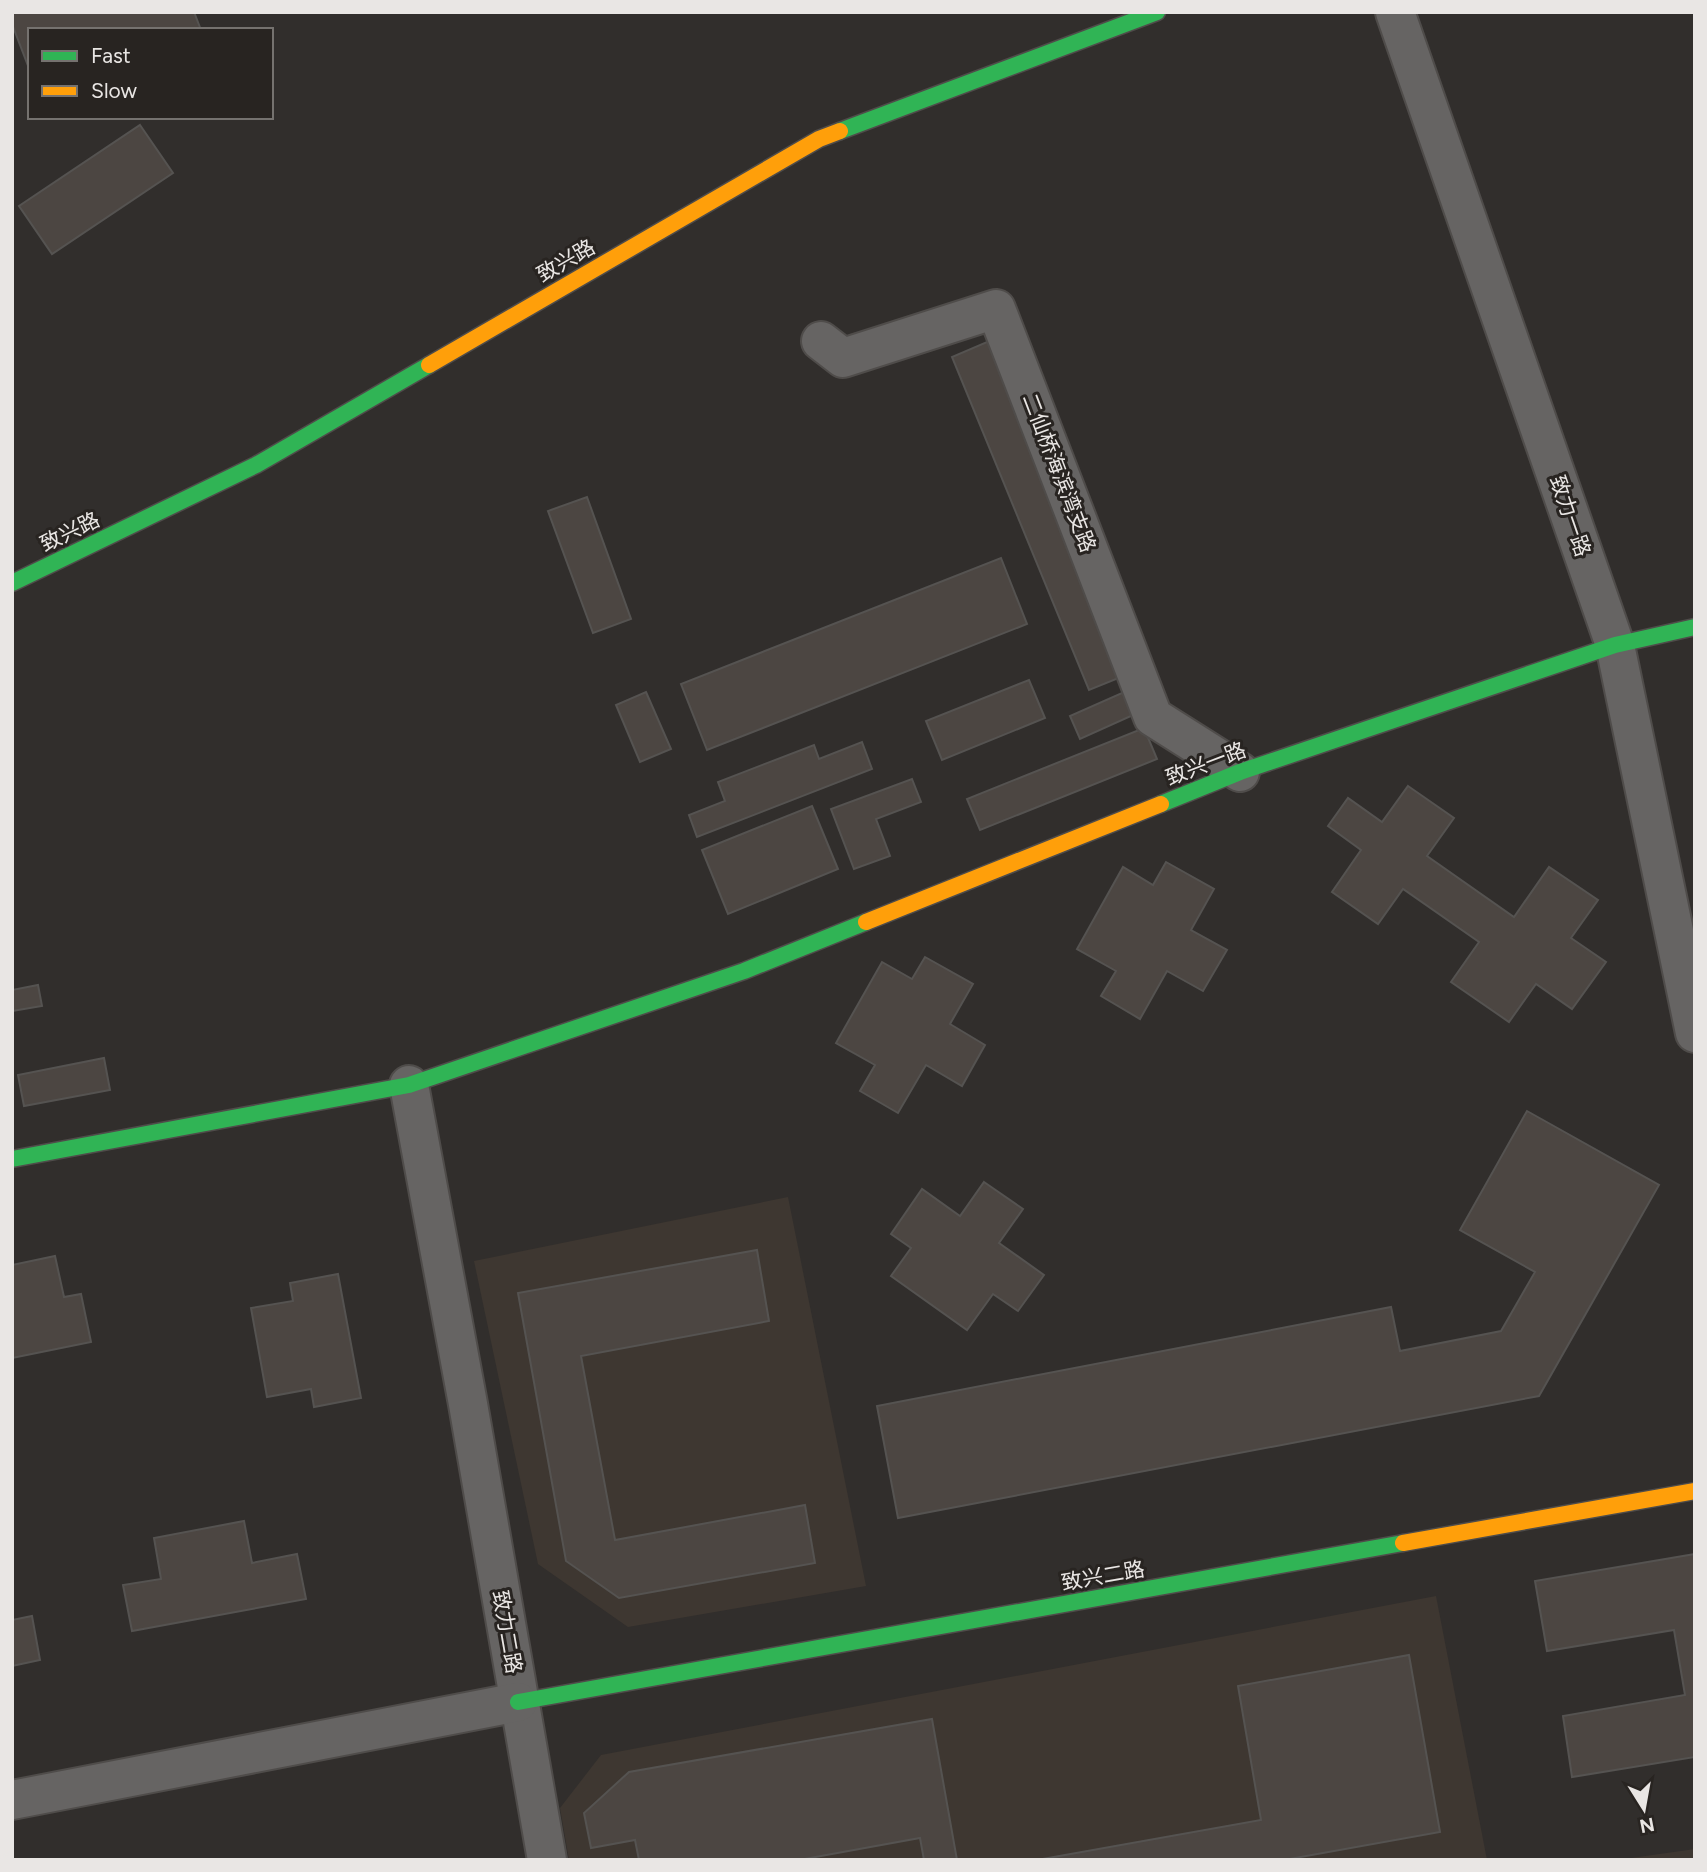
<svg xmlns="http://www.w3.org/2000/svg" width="1707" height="1872" viewBox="0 0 1707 1872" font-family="Figtree,'Noto Sans SC',sans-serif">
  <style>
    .built { fill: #3e3731 }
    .building { fill: #4c4642; stroke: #555351; stroke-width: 2 }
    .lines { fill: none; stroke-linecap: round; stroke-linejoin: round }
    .street-casing { stroke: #4f4c4a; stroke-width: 42 }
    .fast-casing { stroke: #4f4c4a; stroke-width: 19 }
    .slow-casing { stroke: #4f4c4a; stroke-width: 19 }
    .street { stroke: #666463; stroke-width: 38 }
    .fast { stroke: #30b455; stroke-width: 16 }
    .slow { stroke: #ff9f0a; stroke-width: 16 }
    .labels { text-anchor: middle; stroke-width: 6; stroke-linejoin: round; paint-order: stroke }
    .street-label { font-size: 21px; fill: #e9e6e4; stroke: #282421 }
  </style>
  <rect width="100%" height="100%" fill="#312e2c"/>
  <!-- built -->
  <g class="built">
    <polygon points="788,1197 866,1586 628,1627 538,1564 474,1261"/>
    <polygon points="1436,1596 1487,1860 569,1860 560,1808 601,1755"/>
    <polygon points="1695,1849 1695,1860 1617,1860"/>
  </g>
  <!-- building -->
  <g class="building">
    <polygon points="12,12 194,12 201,30 30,30 30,71 12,24"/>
    <polygon points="140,125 173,173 52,254 19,206"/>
    <polygon points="994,339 1131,673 1089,690 952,357"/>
    <polygon points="587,497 631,619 593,633 548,511"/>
    <polygon points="1001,558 1027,624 707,750 681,684"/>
    <polygon points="1029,680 1045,718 942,760 926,721"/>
    <polygon points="1131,689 1142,711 1080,739 1070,716"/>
    <polygon points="646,692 671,749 640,762 616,705"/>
    <polygon points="1144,728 1157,759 980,830 967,799"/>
    <polygon points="862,742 872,769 697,837 689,815 725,801 718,782 814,745 819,759"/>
    <polygon points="912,779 921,802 876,819 890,856 854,869 831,809"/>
    <polygon points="1408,786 1454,818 1427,856 1514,917 1549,867 1598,900 1571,938 1606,962 1572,1009 1536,984 1509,1022 1451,982 1479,942 1403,889 1378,924 1332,892 1361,850 1328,826 1348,798 1382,822"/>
    <polygon points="812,806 838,869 728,914 702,850"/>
    <polygon points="1166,862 1214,889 1191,930 1227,950 1203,991 1167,971 1140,1019 1101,996 1116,971 1077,949 1123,867 1153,885"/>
    <polygon points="925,957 973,984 950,1024 985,1045 962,1086 926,1065 898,1113 860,1091 875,1065 836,1043 882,962 912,979"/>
    <polygon points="38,985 42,1006 12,1011 12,990"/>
    <polygon points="104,1058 110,1090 24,1106 18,1075"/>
    <polygon points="1527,1111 1659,1185 1539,1396 898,1518 877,1406 1391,1307 1400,1351 1501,1331 1535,1272 1460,1230"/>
    <polygon points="984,1182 1023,1209 999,1243 1044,1275 1018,1311 993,1294 967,1330 891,1276 911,1248 891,1234 922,1189 960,1216"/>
    <polygon points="757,1250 769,1321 581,1356 615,1540 805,1505 815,1563 619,1598 566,1561 518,1293"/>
    <polygon points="55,1256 64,1297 81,1294 91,1342 12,1358 12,1265"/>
    <polygon points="338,1274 361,1398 314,1407 311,1389 267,1397 251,1308 293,1301 290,1283"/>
    <polygon points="244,1521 252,1563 297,1554 306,1599 132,1631 123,1585 161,1579 154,1538"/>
    <polygon points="1695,1554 1695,1757 1572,1777 1563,1716 1685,1695 1674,1630 1547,1651 1535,1581"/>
    <polygon points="32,1616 40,1660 12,1666 12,1620"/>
    <polygon points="1409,1655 1440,1832 1284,1860 1037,1860 1261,1820 1238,1686"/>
    <polygon points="932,1719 957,1860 924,1860 920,1838 799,1860 639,1860 635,1840 591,1848 584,1813 629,1772"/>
  </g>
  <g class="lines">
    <defs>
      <g id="street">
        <polyline points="1395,12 1615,645 1695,1033"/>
        <polyline points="821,341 843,358 996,309 1153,717 1240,772"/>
        <polyline points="409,1085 468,1404 547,1860"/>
        <polyline points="12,1800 518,1702"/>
      </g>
      <g id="fast">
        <polyline points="840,131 1157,12"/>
        <polyline points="12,583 256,465 429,365"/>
        <polyline points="1161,804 1240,772 1615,645 1695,627"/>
        <polyline points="12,1159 409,1085 744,971 866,922"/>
        <polyline points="518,1702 1403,1543"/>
      </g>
      <g id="slow">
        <polyline points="429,365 819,139 840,131"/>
        <polyline points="866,922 1161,804"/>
        <polyline points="1403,1543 1695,1491"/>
      </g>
    </defs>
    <!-- street casing -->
    <use href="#street" class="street-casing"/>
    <!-- fast casing -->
    <use href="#fast" class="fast-casing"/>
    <!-- slow casing -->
    <use href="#slow" class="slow-casing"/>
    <!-- street -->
    <use href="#street" class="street"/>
    <!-- fast -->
    <use href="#fast" class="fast"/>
    <!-- slow -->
    <use href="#slow" class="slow"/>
  </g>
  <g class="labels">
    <!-- street labels -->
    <g class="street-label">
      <text transform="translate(566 261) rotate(-30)" y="7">致兴路</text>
      <text transform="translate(1059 473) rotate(69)" y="7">二仙桥海滨湾支路</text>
      <text transform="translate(1570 516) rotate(71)" y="7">致力一路</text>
      <text transform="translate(70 532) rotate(-26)" y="7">致兴路</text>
      <text transform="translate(1206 764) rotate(-21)" y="7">致兴一路</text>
      <text transform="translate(1103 1576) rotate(-10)" y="7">致兴二路</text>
      <text transform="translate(507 1632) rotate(80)" y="7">致力二路</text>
    </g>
  </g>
  <!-- border -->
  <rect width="1707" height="1872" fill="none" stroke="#e9e6e4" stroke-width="28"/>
  <!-- legend -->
  <rect x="28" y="28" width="245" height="91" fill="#282421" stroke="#75726f" stroke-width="2"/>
  <rect x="42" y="51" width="35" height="10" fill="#30b455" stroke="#75726f" stroke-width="2"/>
  <text x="91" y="63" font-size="21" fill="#e9e6e4">Fast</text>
  <rect x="42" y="86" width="35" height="10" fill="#ff9f0a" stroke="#75726f" stroke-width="2"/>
  <text x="91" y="98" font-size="21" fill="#e9e6e4">Slow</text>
  <!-- north arrow -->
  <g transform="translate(1644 1809) rotate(169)" stroke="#282421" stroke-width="5" paint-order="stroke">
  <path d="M0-5L12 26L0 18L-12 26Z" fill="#e9e6e4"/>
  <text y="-10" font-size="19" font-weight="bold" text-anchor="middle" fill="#e9e6e4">N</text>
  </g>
</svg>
